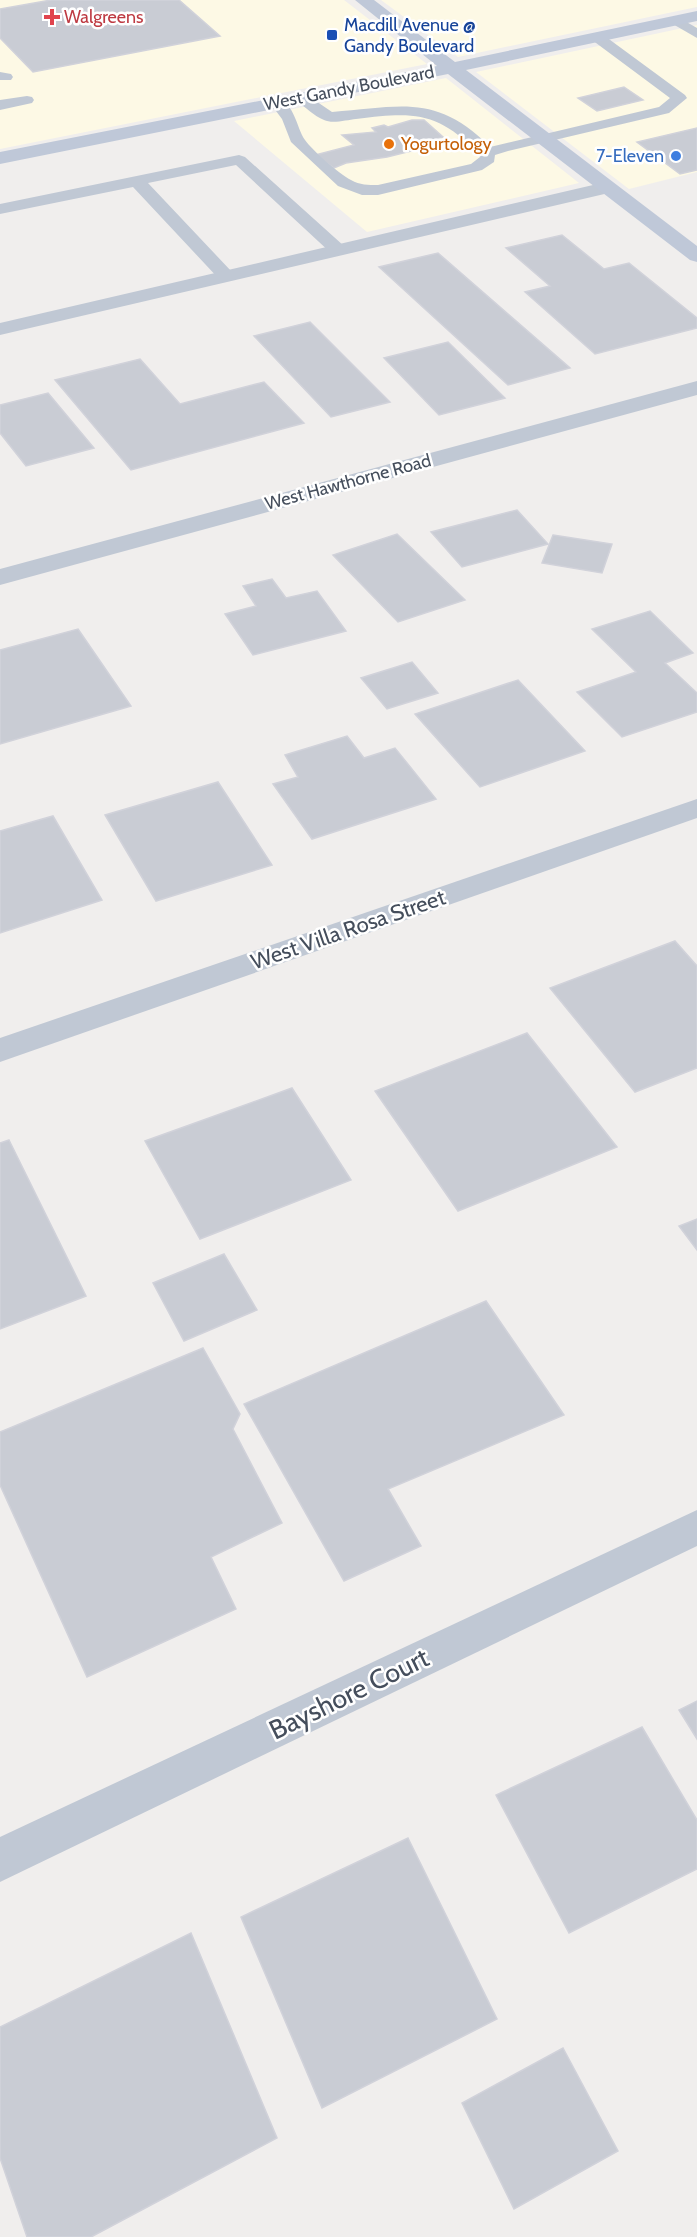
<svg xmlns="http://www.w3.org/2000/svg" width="697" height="2237" viewBox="0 0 697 2237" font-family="Cabin,sans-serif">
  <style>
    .commercial { fill: #fdf9e5 }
    .building { fill: #c9ccd4; stroke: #d1d2da; stroke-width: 1.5 }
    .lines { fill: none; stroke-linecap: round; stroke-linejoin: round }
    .lane { fill: #c0c8d4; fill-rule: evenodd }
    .street { fill: #c0c8d4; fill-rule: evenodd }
    .secondary { fill: #bfc8d8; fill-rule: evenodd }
    .health-dot { fill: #e0444e; stroke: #fff; stroke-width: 2 }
    .transit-dot { fill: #1a4fb4; stroke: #fff; stroke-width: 2 }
    .food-dot { fill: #e8710a; stroke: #fff; stroke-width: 2 }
    .shop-dot { fill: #3f7fe0; stroke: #fff; stroke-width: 2 }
    .labels { text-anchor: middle; stroke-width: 5; stroke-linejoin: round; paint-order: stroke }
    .far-health-label { font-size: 18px; fill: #be3a42; stroke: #fff; text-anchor: start }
    .far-transit-label { font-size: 18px; fill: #164399; stroke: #fff; text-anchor: start }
    .far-street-label { font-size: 18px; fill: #454e5c; stroke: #fff }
    .far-food-label { font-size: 18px; fill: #c56008; stroke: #fff; text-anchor: start }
    .far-shop-label { font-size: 18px; fill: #366cbe; stroke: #fff; text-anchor: end }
    .street-label { font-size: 22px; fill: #454e5c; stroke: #fff }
    .near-street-label { font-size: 27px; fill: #454e5c; stroke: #fff }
  </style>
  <rect width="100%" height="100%" fill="#f0eeed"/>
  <!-- commercial -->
  <g class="commercial">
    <polygon points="0,0 344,0 427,64 0,149"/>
    <polygon points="381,0 697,0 697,7 458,57"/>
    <polygon points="697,25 697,172 629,189 476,72"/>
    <polygon points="446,78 579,183 367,232 234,121"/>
  </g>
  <!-- building -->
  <g class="building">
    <polygon points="51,0 179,0 220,36 33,72 0,38 0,9"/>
    <polygon points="624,87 643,100 597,111 578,98"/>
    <polygon points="412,120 424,120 443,137 428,142 419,149 387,157 346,163 334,168 315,155 354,145 342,135 376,132 372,128 384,125 388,127"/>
    <polygon points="697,128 697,170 680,174 637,142"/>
    <polygon points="562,235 604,269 629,263 697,318 697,328 595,354 525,292 550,286 506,248"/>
    <polygon points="438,253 570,368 508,385 379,267"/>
    <polygon points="310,322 390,402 331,417 254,336"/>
    <polygon points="448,342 505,398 439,415 384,358"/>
    <polygon points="140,359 180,404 264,382 304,423 131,470 55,380"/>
    <polygon points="48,393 94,448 26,466 0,433 0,405"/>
    <polygon points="517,510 548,544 462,567 431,532"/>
    <polygon points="397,534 465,600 398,622 333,555"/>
    <polygon points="553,535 612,544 602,573 542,563"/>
    <polygon points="272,579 286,598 317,591 346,631 253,655 225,614 256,606 243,586"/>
    <polygon points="650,611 693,653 665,663 697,693 697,712 622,737 577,692 636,672 592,629"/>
    <polygon points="78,629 131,706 0,744 0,650"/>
    <polygon points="412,662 438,693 387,709 361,678"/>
    <polygon points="518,680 585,751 480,787 415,714"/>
    <polygon points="347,736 364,758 395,748 436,799 312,839 273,784 298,777 285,755"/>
    <polygon points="218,782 272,865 156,901 105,815"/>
    <polygon points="53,816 102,900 0,933 0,831"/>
    <polygon points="675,941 697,966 697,1068 635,1092 550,988"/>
    <polygon points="527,1033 617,1147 458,1211 375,1091"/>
    <polygon points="292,1088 351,1180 200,1239 145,1141"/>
    <polygon points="9,1140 86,1296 0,1329 0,1143"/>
    <polygon points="697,1219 697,1250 679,1226"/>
    <polygon points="224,1254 257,1310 184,1341 153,1283"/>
    <polygon points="486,1301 564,1415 388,1489 421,1546 344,1581 244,1404"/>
    <polygon points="203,1348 240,1414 233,1429 282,1523 211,1557 236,1609 87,1677 0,1485 0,1432"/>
    <polygon points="697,1701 697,1739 679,1710"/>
    <polygon points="642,1727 697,1820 697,1869 569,1933 496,1795"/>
    <polygon points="408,1838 497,2019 322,2108 241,1917"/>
    <polygon points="191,1933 277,2138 91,2237 27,2237 0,2158 0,2027"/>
    <polygon points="563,2048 618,2151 514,2209 462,2103"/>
  </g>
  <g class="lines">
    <!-- lane -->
    <g class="lane">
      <polygon points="676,16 697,28 697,38 671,23 669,20"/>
      <path d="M597 33 602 34 685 95 687 98 669 113 508 151 495 155 494 162 482 170 378 195H362L338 186 291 142 282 119 270 103 277 99C295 103 296 127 305 140 313 151 339 174 351 180 360 185 368 185 378 185L471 164 480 157 479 154C437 111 414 112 356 119 347 120 332 124 324 120 314 116 305 107 297 101L295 98 297 95H307L332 112C401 107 436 93 490 147L659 107 670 98 592 40 590 37Z"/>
      <polygon points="0,72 11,74 13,77 11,80 0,80"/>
      <polygon points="27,96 32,97 34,100 32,103 0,110 0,100"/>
      <polygon points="239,155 245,157 344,246 346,250 344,254 332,254 236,165 148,183 232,272 235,276 232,280 220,280 133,187 0,214 0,204"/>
    </g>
    <!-- street -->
    <g class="street">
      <polygon points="606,182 613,184 616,188 613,192 0,335 0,323"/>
      <polygon points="697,381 697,395 0,585 0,569"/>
      <polygon points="697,799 697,818 0,1062 0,1038"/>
      <polygon points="697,1510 697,1546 0,1882 0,1837"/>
    </g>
    <!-- secondary -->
    <polygon class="secondary" points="355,0 374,0 455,62 697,11 697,21 466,70 697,246 697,262 690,260 448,74 0,164 0,152 437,66"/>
  </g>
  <!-- markers -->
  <path class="health-dot" d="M49 8h6v6h6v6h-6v6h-6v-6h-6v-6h6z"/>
  <rect class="transit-dot" x="326" y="29" width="12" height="12" rx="3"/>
  <circle class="food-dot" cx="389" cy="144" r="6"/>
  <circle class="shop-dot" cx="676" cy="156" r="6"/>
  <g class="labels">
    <!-- far-health labels -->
    <g class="far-health-label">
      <text x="64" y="23">Walgreens</text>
    </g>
    <!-- far-transit labels -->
    <g class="far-transit-label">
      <text x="344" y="31">Macdill Avenue @<tspan x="344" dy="21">Gandy Boulevard</tspan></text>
    </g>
    <!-- far-street labels -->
    <g class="far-street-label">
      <text transform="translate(349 88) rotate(-11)" y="6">West Gandy Boulevard</text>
      <text transform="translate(348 482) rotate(-15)" y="6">West Hawthorne Road</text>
    </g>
    <!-- far-food labels -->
    <g class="far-food-label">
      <text x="401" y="150">Yogurtology</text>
    </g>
    <!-- far-shop labels -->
    <g class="far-shop-label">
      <text x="664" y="162">7-Eleven</text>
    </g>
    <!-- street labels -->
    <g class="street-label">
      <text transform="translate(348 929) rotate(-19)" y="8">West Villa Rosa Street</text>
    </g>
    <!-- near-street labels -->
    <g class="near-street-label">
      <text transform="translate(349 1694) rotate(-26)" y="9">Bayshore Court</text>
    </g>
  </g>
</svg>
